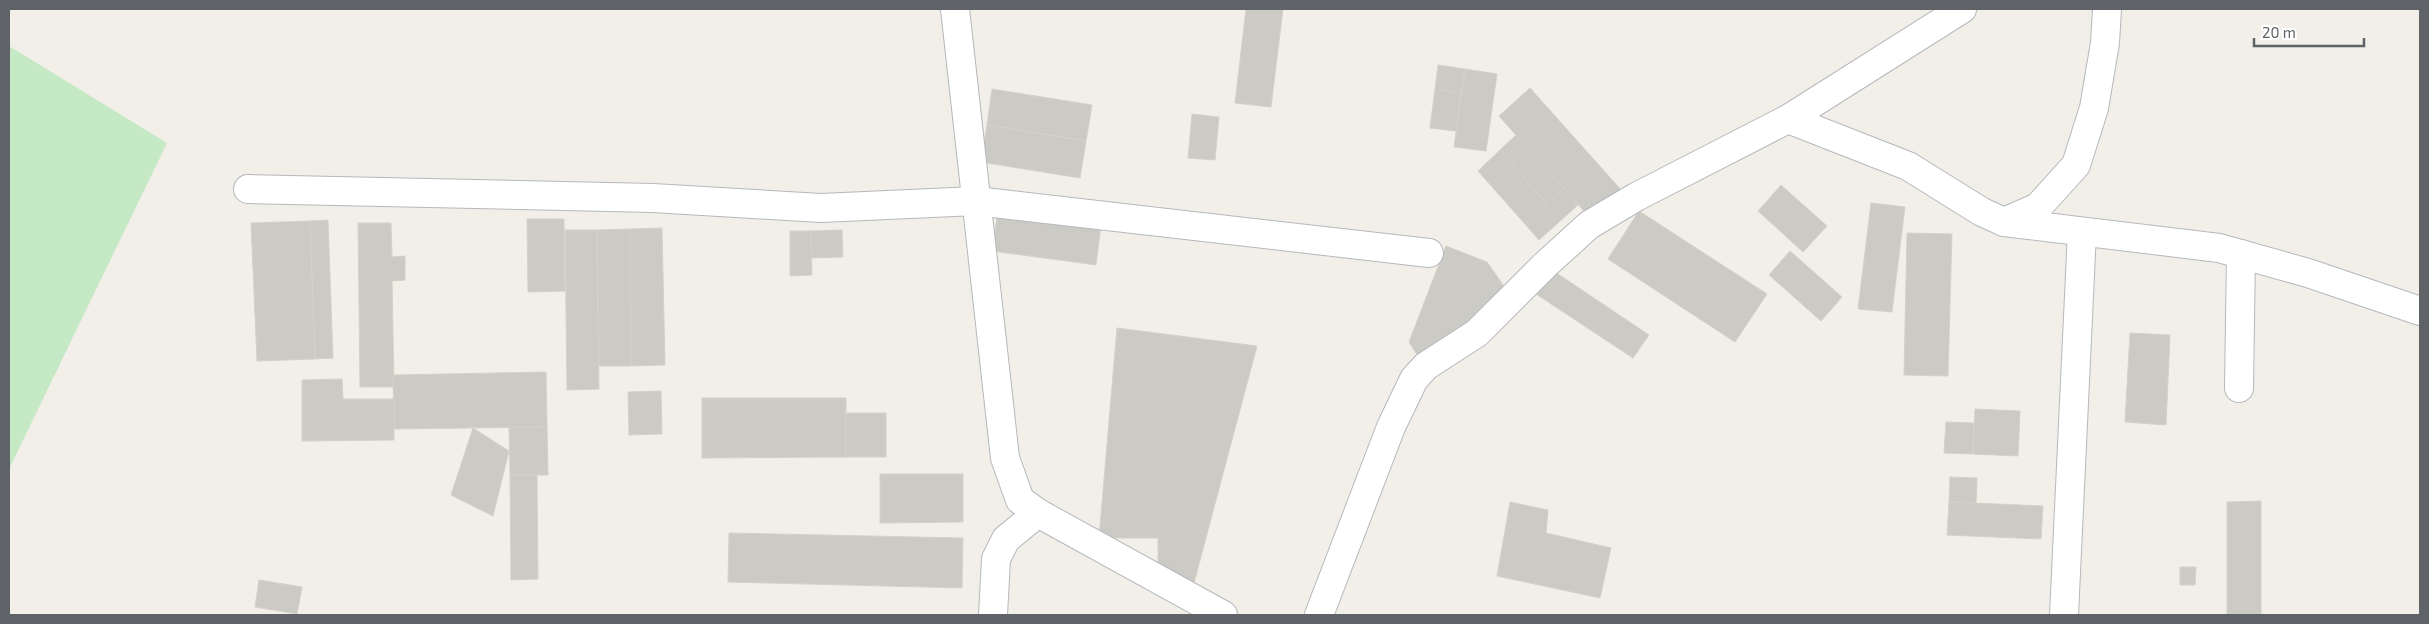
<svg xmlns="http://www.w3.org/2000/svg" width="2429" height="624" viewBox="0 0 2429 624" font-family="'Exo 2',sans-serif">
  <style>
    .green { fill: #c5e8c5 }
    .building { fill: #cccac5; stroke: #d6d1c6 }
    .lines { fill: none; stroke-linecap: round; stroke-linejoin: round }
    .street-casing { stroke: #b5b8bc; stroke-width: 30 }
    .street { stroke: #fff; stroke-width: 28 }
  </style>
  <rect width="100%" height="100%" fill="#f1efe8"/>
  <!-- green -->
  <polygon class="green" points="9,46 167,143 9,469"/>
  <!-- building -->
  <g class="building">
    <polygon points="1246,9 1283,9 1271,107 1235,103"/>
    <polygon points="1438,65 1465,69 1461,93 1435,89"/>
    <polygon points="1465,69 1497,74 1486,151 1454,147"/>
    <polygon points="1530,88 1622,191 1591,219 1499,116"/>
    <polygon points="992,89 1092,105 1086,141 987,125"/>
    <polygon points="1435,89 1461,93 1456,131 1430,128"/>
    <polygon points="1192,114 1219,117 1215,160 1188,158"/>
    <polygon points="987,125 1086,141 1080,178 981,162"/>
    <polygon points="1516,135 1564,188 1547,204 1500,150"/>
    <polygon points="1500,150 1547,204 1525,224 1478,171"/>
    <polygon points="1781,185 1827,226 1803,252 1758,211"/>
    <polygon points="1564,188 1578,205 1539,240 1525,224"/>
    <polygon points="1871,203 1905,207 1892,312 1858,309"/>
    <polygon points="998,211 1101,225 1096,265 992,251"/>
    <polygon points="1639,211 1767,294 1735,342 1608,259"/>
    <polygon points="527,219 564,219 565,291 528,292"/>
    <polygon points="328,220 333,358 315,359 310,221"/>
    <polygon points="310,221 315,359 257,361 251,223"/>
    <polygon points="358,223 391,223 392,257 405,256 405,280 392,281 394,387 360,387"/>
    <polygon points="662,228 665,365 631,366 630,229"/>
    <polygon points="630,229 631,366 599,366 597,230"/>
    <polygon points="565,230 597,230 599,389 567,390"/>
    <polygon points="842,230 843,257 812,258 811,231"/>
    <polygon points="790,231 811,231 812,275 790,276"/>
    <polygon points="1907,233 1952,234 1948,376 1904,375"/>
    <polygon points="1446,246 1487,262 1508,292 1421,361 1409,342"/>
    <polygon points="1790,251 1842,297 1821,321 1769,275"/>
    <polygon points="1552,270 1649,335 1633,358 1536,294"/>
    <polygon points="1117,328 1257,346 1194,583 1158,573 1158,538 1099,538"/>
    <polygon points="2130,333 2170,335 2166,425 2125,422"/>
    <polygon points="546,372 547,427 394,429 393,375"/>
    <polygon points="342,379 343,399 394,399 394,440 302,441 302,380"/>
    <polygon points="661,391 662,434 629,435 628,392"/>
    <polygon points="702,398 846,398 846,457 702,458"/>
    <polygon points="1975,409 2020,411 2018,456 1973,454"/>
    <rect x="846" y="413" width="40" height="44"/>
    <polygon points="1946,422 1974,423 1973,454 1944,453"/>
    <polygon points="509,427 547,427 548,475 510,475"/>
    <polygon points="473,428 509,451 493,516 451,495"/>
    <polygon points="880,474 963,474 963,522 880,523"/>
    <polygon points="510,475 537,475 538,579 511,580"/>
    <polygon points="1950,477 1977,478 1976,503 1949,502"/>
    <polygon points="2261,501 2261,615 2227,615 2227,502"/>
    <polygon points="1510,502 1548,510 1546,533 1611,548 1600,598 1497,576"/>
    <polygon points="1949,502 2043,506 2041,539 1947,535"/>
    <polygon points="729,533 963,538 962,588 728,582"/>
    <polygon points="2180,567 2196,567 2195,585 2180,585"/>
    <polygon points="259,580 302,587 297,614 255,607"/>
  </g>
  <g class="lines">
    <defs>
      <g id="street">
        <polyline points="955,9 1005,458 1020,500 1038,513 1223,615"/>
        <polyline points="1788,119 1908,166 1982,212 2004,222 2219,248 2308,273 2420,311"/>
        <polyline points="248,189 653,198 821,208 976,201 1429,253"/>
        <polyline points="2004,222 2038,207 2076,165 2094,108 2105,43 2107,9"/>
        <polyline points="2239,388 2241,254"/>
        <polyline points="993,615 996,559 1006,539 1038,513"/>
        <polyline points="1319,615 1391,427 1414,379 1426,366 1477,333 1545,265 1589,225 1636,197 1788,119 1962,9"/>
        <polyline points="2064,615 2082,232"/>
      </g>
    </defs>
    <!-- street casing -->
    <use href="#street" class="street-casing"/>
    <!-- street -->
    <use href="#street" class="street"/>
  </g>
  <!-- border -->
  <rect width="2429" height="624" fill="none" stroke="#5f6368" stroke-width="20"/>
  <!-- scale -->
  <path d="M2254 38v8h110v-8" fill="none" stroke="#5f6368" stroke-width="2.5"/>
  <text x="2262" y="38" font-size="15" fill="#5f6368" stroke="#ffffff" stroke-width="4" paint-order="stroke">20 m</text>
</svg>
